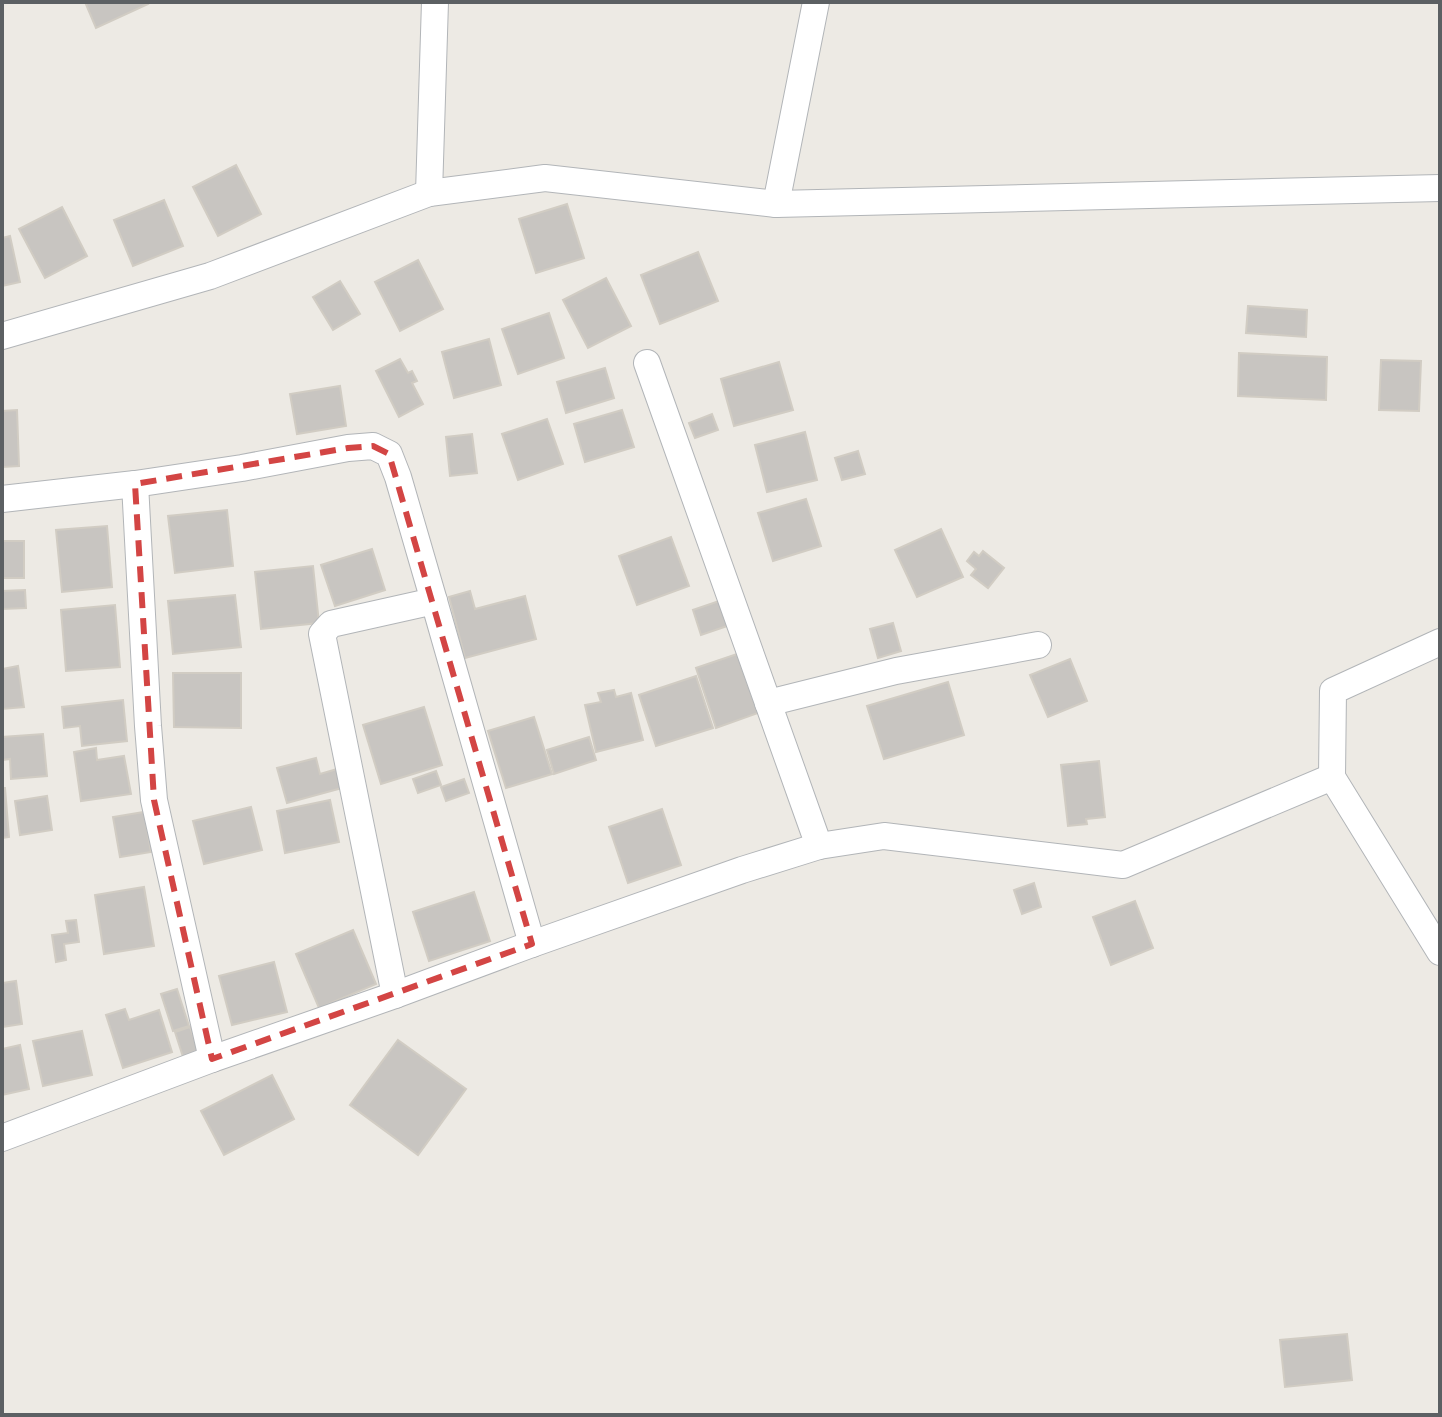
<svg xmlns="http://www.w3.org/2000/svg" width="1442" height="1417" viewBox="0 0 1442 1417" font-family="Quicksand,sans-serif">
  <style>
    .building { fill: #c8c5c1; stroke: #d1ccc3; stroke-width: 2 }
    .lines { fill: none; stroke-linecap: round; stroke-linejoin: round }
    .street-casing { stroke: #b2b5b8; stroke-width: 28 }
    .street { stroke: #fff; stroke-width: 26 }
    .marked { fill: none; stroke: #d34544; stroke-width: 6; stroke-dasharray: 16 10; stroke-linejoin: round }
  </style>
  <rect width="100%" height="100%" fill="#edeae4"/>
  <!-- building -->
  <g class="building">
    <polygon points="85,2 147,2 148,4 96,28"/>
    <polygon points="236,165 261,214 218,236 193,187"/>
    <polygon points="164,200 183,246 133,266 114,220"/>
    <polygon points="567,204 584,258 536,273 519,219"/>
    <polygon points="62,207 87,256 45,278 19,229"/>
    <polygon points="10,236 20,282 2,286 2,238"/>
    <polygon points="698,252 718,301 660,324 641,275"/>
    <polygon points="418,260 443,309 400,331 375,282"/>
    <polygon points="606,278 631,326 588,348 563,300"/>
    <polygon points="340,281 360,314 333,330 313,297"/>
    <polygon points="1248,306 1307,310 1306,337 1246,333"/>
    <polygon points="549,313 564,358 518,374 502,329"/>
    <polygon points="489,339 501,385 454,398 442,352"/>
    <polygon points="1239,353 1327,357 1326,400 1238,396"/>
    <polygon points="400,359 408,373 412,371 417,381 412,383 423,404 399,417 376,371"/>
    <polygon points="1381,360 1421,361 1419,411 1379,410"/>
    <polygon points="779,362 793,410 734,426 721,379"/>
    <polygon points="605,368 614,398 566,413 557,382"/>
    <polygon points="340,386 346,426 297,434 290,394"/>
    <polygon points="17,410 19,466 2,467 2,411"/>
    <polygon points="622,410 634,447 585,462 574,424"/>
    <polygon points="712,414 718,430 695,438 689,423"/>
    <polygon points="547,419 563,464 518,480 502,434"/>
    <polygon points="805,432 817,480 767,492 755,445"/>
    <polygon points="472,434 477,473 450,476 446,437"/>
    <polygon points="858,451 865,474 842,480 835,458"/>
    <polygon points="806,499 821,546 773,561 758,513"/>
    <polygon points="227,510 233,566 175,573 168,516"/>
    <polygon points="107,526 112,587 62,592 56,530"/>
    <polygon points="941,529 963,577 917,597 895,550"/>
    <polygon points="671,537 689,586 637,605 619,556"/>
    <rect x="2" y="541" width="22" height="37"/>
    <polygon points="372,549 385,590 335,606 321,565"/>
    <polygon points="983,551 1004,568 988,588 971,575 976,569 967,561 974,552 979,556"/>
    <polygon points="313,566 319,623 261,629 255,572"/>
    <polygon points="25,590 26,608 2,609 2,591"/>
    <polygon points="470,591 475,609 525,596 536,639 465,658 449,597"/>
    <polygon points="235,595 241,647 173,654 168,601"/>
    <polygon points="719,601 727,626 701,635 693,610"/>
    <polygon points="115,605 120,667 66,671 61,610"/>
    <polygon points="893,623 901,651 878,658 870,629"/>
    <polygon points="737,654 758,713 716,728 696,668"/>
    <polygon points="1070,659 1087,701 1048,717 1030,675"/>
    <polygon points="18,666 24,707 2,709 2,669"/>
    <polygon points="173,673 241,673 241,728 174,727"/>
    <polygon points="696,676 713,728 656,746 639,695"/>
    <polygon points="948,682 964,735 884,759 867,706"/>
    <polygon points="614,690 616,697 631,693 643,740 596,752 585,705 601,702 598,693"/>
    <polygon points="123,700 127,741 82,746 80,726 64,728 62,707"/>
    <polygon points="424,707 442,765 381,784 363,725"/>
    <polygon points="534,717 552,774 506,788 488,731"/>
    <polygon points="43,734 47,776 11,779 10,759 2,760 2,737"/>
    <polygon points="589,737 596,760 554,774 547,750"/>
    <polygon points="96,748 97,760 124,756 131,794 81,801 74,752"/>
    <polygon points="316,758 320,774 337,769 342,788 287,803 277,768"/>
    <polygon points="1099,761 1105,817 1086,819 1087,824 1068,826 1061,765"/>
    <polygon points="436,771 441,785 418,793 413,779"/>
    <polygon points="464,779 469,793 446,801 441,787"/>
    <polygon points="2,788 5,788 9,837 2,838"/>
    <polygon points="47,796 52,830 20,835 15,801"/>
    <polygon points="330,800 339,842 285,853 277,811"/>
    <polygon points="251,807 262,850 204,864 193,821"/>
    <polygon points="662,809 681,865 628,883 609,827"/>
    <polygon points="144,812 151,852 120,857 113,817"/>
    <polygon points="1034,883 1041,907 1022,914 1014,890"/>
    <polygon points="144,887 154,946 104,954 95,895"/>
    <polygon points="474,892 490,941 429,961 413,912"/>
    <polygon points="1135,901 1153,948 1111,965 1093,917"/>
    <polygon points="76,920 79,942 64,944 66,960 56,962 52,935 68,933 66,921"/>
    <polygon points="353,930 376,984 319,1008 296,954"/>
    <polygon points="274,962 287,1012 232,1025 219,976"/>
    <polygon points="16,981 22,1024 2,1027 2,983"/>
    <polygon points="177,989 189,1026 173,1031 161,994"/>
    <polygon points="125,1009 129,1020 159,1010 172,1052 123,1068 106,1015"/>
    <polygon points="190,1027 200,1056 184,1060 175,1032"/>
    <polygon points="82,1031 92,1075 43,1086 33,1041"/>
    <polygon points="398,1040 466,1089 418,1155 350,1105"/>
    <polygon points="20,1045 29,1089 2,1095 2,1049"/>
    <polygon points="272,1075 294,1119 224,1155 201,1111"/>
    <polygon points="1347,1334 1352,1380 1285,1387 1280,1340"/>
  </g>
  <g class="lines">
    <defs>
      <g id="street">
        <polyline points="429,193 435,2"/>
        <polyline points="776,204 816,2"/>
        <polyline points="2,336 210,276 429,193 545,178 776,204 1440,188"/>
        <polyline points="647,363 819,846"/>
        <polyline points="135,484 148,726 154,800 212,1059"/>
        <polyline points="2,499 135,484 242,468 348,448 373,446 389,454 398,477 434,601 532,944"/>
        <polyline points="1440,642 1333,691 1332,777 1440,952"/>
        <polyline points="768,703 896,671 1038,645"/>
        <polyline points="395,995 322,634 331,624 434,601"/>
        <polyline points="2,1138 212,1059 395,995 532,944 742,870 819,846 884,836 1123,865 1332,777"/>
      </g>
    </defs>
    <!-- street casing -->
    <use href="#street" class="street-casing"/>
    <!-- street -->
    <use href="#street" class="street"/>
  </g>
  <!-- marked area -->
  <path class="marked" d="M373 446 389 454 532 944 212 1059 154 800 135 484 348 448Z"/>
  <!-- border -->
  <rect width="1442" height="1417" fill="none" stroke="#5c6063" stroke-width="8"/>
</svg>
